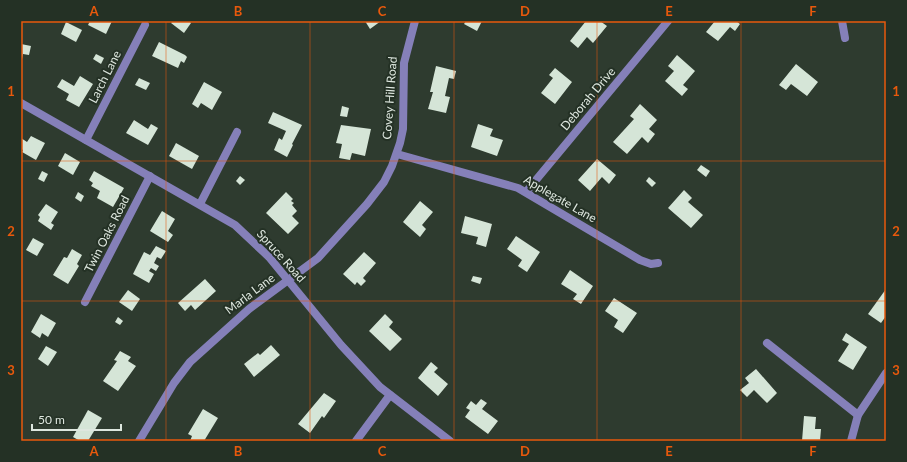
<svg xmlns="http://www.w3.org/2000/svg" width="907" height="462" viewBox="0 0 907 462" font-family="Lato,sans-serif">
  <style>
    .building { fill: #d5e5d7 }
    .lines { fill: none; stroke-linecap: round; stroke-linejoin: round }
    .minor { stroke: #8580b9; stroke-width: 8 }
    .grid { fill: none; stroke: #e8590c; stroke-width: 1; stroke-opacity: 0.55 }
    .labels { text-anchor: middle; stroke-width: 4; stroke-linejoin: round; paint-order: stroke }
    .street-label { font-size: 12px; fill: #dee7df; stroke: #243125 }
    .neatline { fill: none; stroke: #e8590c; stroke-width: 1.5 }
    .grid-label { font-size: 13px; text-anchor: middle; font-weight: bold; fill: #e8590c }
  </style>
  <rect width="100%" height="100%" fill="#2e3b2f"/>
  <!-- building -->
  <g class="building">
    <polygon points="90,21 112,21 106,34 88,25"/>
    <polygon points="173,21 189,21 191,23 184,33 171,23"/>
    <polygon points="365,21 381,21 370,29"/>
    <polygon points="466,21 482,21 477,31 464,24"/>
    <polygon points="586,21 600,21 607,26 593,43 587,37 578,48 570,41"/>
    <polygon points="715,21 736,21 740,24 735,31 730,27 718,41 706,32"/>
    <polygon points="66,22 82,30 76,42 61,34"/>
    <polygon points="159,42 185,55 187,57 184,63 181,61 178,68 152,56"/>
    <polygon points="21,44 31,46 29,55 23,54 22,59"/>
    <polygon points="96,54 104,58 101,64 93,59"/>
    <polygon points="677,55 695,71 683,85 688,89 682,96 665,81 674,71 668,66"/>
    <polygon points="796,64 818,82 807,96 791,84 786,90 779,85"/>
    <polygon points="436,66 456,71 454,79 449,78 445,96 450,97 446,113 428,109 433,92 430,92"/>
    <polygon points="555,68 572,82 555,104 541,93 553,78 549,75"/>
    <polygon points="80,76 93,84 79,107 66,100 69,94 57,87 62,79 74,86"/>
    <polygon points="139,78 150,83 146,90 135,85"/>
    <polygon points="204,82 222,92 212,110 201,103 198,108 192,104"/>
    <polygon points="640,104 657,120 649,129 655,134 648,143 642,137 627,154 613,142 634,119 630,116"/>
    <polygon points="342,106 349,108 347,117 340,116"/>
    <polygon points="273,112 302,125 292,144 293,145 287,157 274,150 279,138 282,140 286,131 268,123"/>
    <polygon points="134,120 148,129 151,124 158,128 148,145 126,133"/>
    <polygon points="478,124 493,129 490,136 503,140 497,156 471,147"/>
    <polygon points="341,125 371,129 365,156 352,153 350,160 339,158 342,144 336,143"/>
    <polygon points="31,136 45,143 36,160 22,152 23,150 21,149 21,138 27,142"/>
    <polygon points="176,143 199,156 192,169 169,156"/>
    <polygon points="65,153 80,162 73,175 58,166"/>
    <polygon points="597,159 616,175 609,184 602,177 590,191 578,180"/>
    <polygon points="701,165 710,171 706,177 697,170"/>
    <polygon points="42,171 48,174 44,182 38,179"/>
    <polygon points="94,171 124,188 113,207 97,198 100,191 91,186 93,183 89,180"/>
    <polygon points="240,176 245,180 240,185 236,181"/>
    <polygon points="649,177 656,183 652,187 646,181"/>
    <polygon points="684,190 692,198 688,202 703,215 691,228 668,208"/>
    <polygon points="78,192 84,196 81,202 75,198"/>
    <polygon points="286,192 293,199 291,201 294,203 292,205 297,211 292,216 299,223 288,234 266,213"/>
    <polygon points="420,201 433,212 422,225 426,229 420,237 403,222"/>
    <polygon points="46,204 58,212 51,223 54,225 51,230 38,221 40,217 38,215"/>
    <polygon points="162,211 175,219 168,231 173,235 168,242 150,231"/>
    <polygon points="465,216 492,224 486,247 476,244 478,237 461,233"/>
    <polygon points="516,236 540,252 527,272 518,266 522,260 507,249"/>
    <polygon points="33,238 44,244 37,256 26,250"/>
    <polygon points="156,246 166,251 161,259 157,257 154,263 159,266 156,271 151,268 149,271 154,274 149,283 133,274 144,252 150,255"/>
    <polygon points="72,249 82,255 77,264 79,266 68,284 53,275 64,257 67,258"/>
    <polygon points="364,252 376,263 363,278 366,281 361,286 357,282 355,285 343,274"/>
    <polygon points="570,270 593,286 581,304 573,299 577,294 561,284"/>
    <polygon points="473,276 482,278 480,284 471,281"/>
    <polygon points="205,279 216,291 195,310 191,305 185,311 178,303"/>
    <polygon points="886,289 886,316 881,323 868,314"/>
    <polygon points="128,290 140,299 132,311 119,302"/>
    <polygon points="614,298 637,313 623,333 614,327 618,320 605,311"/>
    <polygon points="41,314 56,323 48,337 42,333 40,338 31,332"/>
    <polygon points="385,314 393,322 389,327 402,339 390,351 369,331"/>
    <polygon points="118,317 123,321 120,325 115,322"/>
    <polygon points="846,333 867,347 853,370 838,361 849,344 842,340"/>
    <polygon points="271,345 280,355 254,377 244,364 258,353 260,355"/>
    <polygon points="46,346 57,352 48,366 38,359"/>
    <polygon points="120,351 131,357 128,361 136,366 118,391 103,381 117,361 114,360"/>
    <polygon points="431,362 438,368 434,372 448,384 438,396 418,378"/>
    <polygon points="756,369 777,393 767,403 754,390 747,397 740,390 749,383 745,378"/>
    <polygon points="324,393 336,401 324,418 322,416 310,433 298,424"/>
    <polygon points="481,399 487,403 482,409 498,421 488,434 465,417 470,410 466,408 471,401 476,405"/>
    <polygon points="203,409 218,418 204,441 190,441 192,436 188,434"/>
    <polygon points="88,410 102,418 88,441 80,441 73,437"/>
    <polygon points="804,416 816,417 815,429 821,429 820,441 802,441"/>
  </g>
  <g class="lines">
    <!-- minor -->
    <g class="minor">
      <polyline points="842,21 845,38"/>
      <polyline points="21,103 235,225 269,257 341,345 380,387 450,441"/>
      <polyline points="86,140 145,25"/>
      <polyline points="397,154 518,188 640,260 651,264 658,263"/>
      <polyline points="526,192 668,21"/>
      <polyline points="200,204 237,132"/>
      <polyline points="85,302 150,176"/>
      <polyline points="767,343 858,415"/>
      <polyline points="139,441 174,383 190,362 249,309 318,258 367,204 384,182 392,166 400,143 403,129 404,63 415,21"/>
      <polyline points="356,441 390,395"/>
      <polyline points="851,441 858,415 886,373"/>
    </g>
  </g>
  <!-- grid -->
  <path class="grid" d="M166 21V441M310 21V441M454 21V441M597 21V441M741 21V441M21 161H886M21 301H886"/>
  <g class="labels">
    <!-- street labels -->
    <g class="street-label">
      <text transform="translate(105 77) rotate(-63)" y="4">Larch Lane</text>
      <text transform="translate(390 98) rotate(-86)" y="4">Covey Hill Road</text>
      <text transform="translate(588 99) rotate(-50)" y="4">Deborah Drive</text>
      <text transform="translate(560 199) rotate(30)" y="4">Applegate Lane</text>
      <text transform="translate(107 234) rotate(-63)" y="4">Twin Oaks Road</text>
      <text transform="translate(281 256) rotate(48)" y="4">Spruce Road</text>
      <text transform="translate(250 294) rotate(-37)" y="4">Marla Lane</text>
    </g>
  </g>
  <!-- border -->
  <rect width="907" height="462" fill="none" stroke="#243125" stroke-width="44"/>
  <!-- scale -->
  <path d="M32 424v6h89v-6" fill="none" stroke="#dee7df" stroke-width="2"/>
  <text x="38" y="424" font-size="12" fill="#dee7df" stroke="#243125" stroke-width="3" paint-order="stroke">50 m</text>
  <rect x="22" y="22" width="863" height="418" class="neatline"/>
  <g class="grid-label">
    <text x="94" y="16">A</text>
    <text x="238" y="16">B</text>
    <text x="382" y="16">C</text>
    <text x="525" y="16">D</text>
    <text x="669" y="16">E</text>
    <text x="813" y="16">F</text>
    <text x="11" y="96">1</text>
    <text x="896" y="96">1</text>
    <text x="11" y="236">2</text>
    <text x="896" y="236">2</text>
    <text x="11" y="375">3</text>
    <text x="896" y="375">3</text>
    <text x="94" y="456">A</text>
    <text x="238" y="456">B</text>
    <text x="382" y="456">C</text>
    <text x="525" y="456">D</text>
    <text x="669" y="456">E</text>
    <text x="813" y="456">F</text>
  </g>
</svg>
